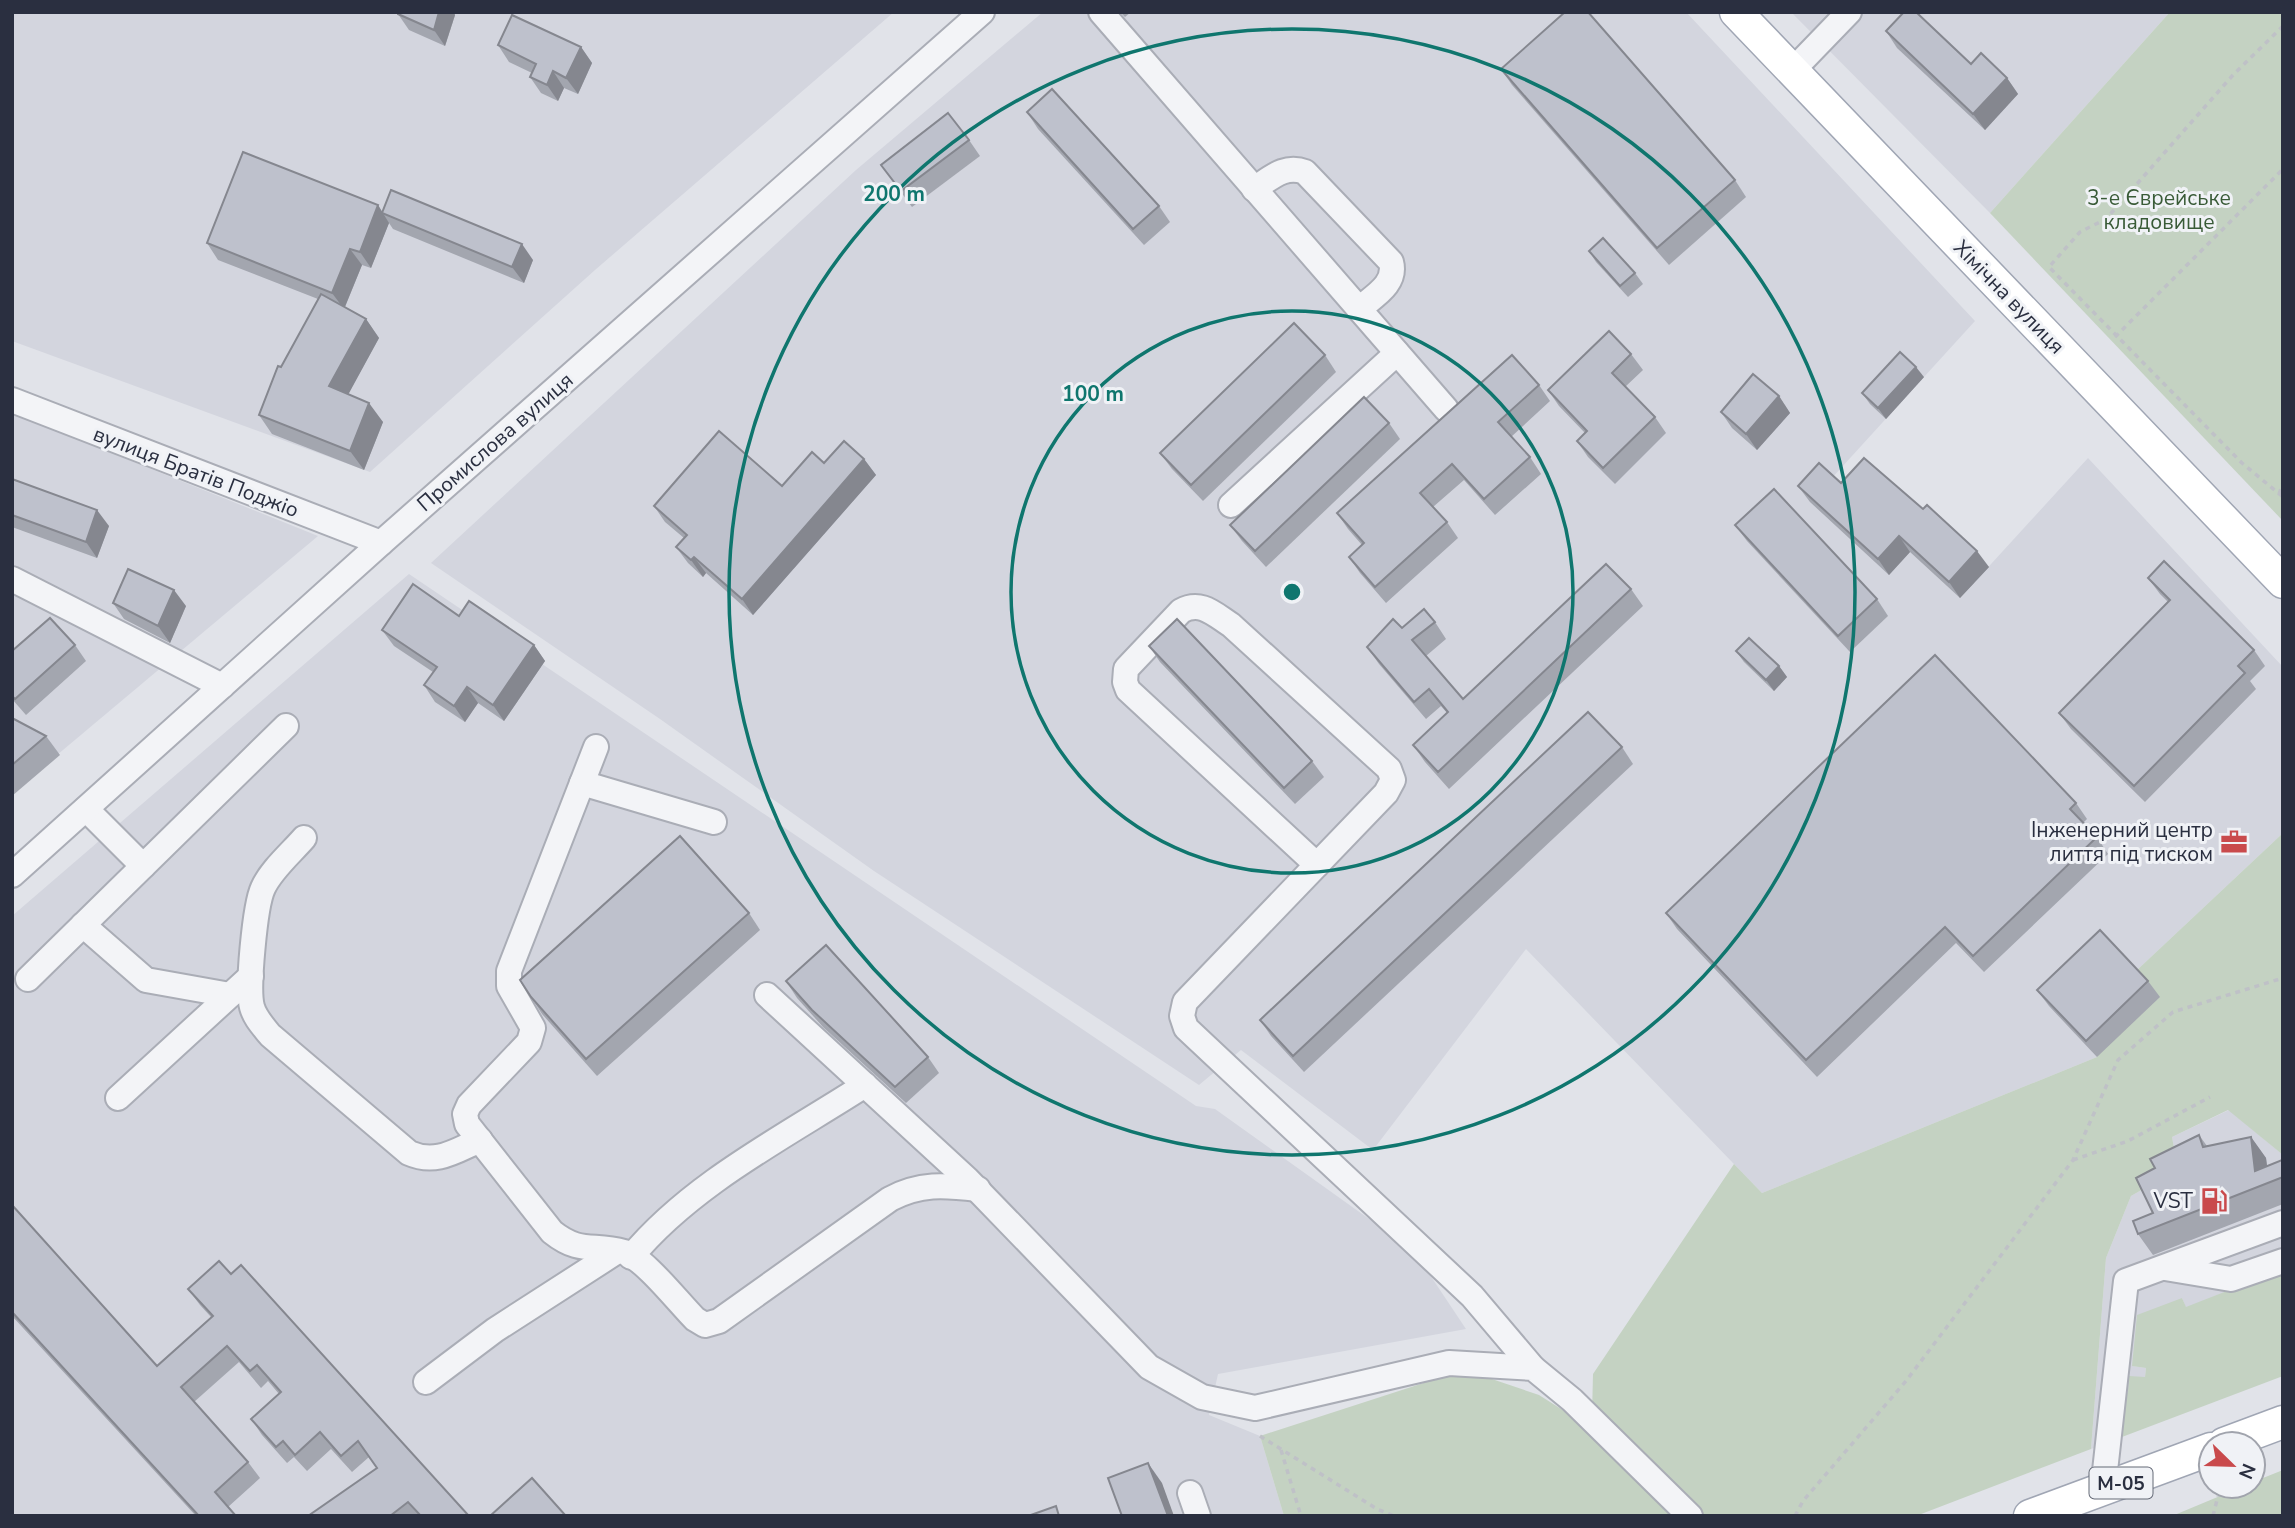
<svg xmlns="http://www.w3.org/2000/svg" width="2295" height="1528" viewBox="0 0 2295 1528" font-family="'Nunito Sans',sans-serif">
  <style>
    .built { fill: #d3d5de }
    .green { fill: #c4d2c2 }
    .lines { fill: none; stroke-linecap: round; stroke-linejoin: round }
    .minor-casing { stroke: #aaadb6; stroke-width: 28 }
    .major-casing { stroke: #a0a6b4; stroke-width: 35 }
    .path { stroke: #bfc1c7; stroke-width: 3.5; stroke-dasharray: 5 5; stroke-linecap: butt }
    .minor { stroke: #f3f4f7; stroke-width: 24 }
    .major { stroke: #fff; stroke-width: 32 }
    .wall { fill: #a3a6af }
    .shaded-wall { fill: #85878f }
    .building { fill: #bec1cc; stroke: #85878f; stroke-width: 2 }
    .ring { fill: none; stroke: #0f766e; stroke-width: 3.5 }
    .labels { text-anchor: middle; stroke-width: 6; stroke-linejoin: round; paint-order: stroke }
    .shield { fill: #f0f2f6; stroke: #656a77; stroke-width: 2 }
    .shield-label { font-size: 19px; font-weight: bold; fill: #2a2f40 }
    .park-label { font-size: 21px; fill: #395b37; stroke: #f0f2f6 }
    .street-label { font-size: 21px; fill: #2a2f40; stroke: #f0f2f6 }
    .poi-label { font-size: 21px; fill: #2a2f40; stroke: #f0f2f6; text-anchor: end }
    .centre { fill: #0f766e; stroke: #f0f2f6; stroke-width: 3.5 }
    .ring-label { font-size: 21px; text-anchor: middle; font-weight: bold; fill: #0f766e; stroke: #f0f2f6; stroke-width: 6; stroke-linejoin: round; paint-order: stroke }
  </style>
  <rect width="100%" height="100%" fill="#e1e3e9"/>
  <!-- built -->
  <g class="built">
    <polygon points="12,12 894,12 595,270 370,472 12,341"/>
    <polygon points="1043,12 1686,12 1975,321 1831,479 1960,598 2088,458 2283,667 2283,833 2136,971 2160,997 2097,1057 1762,1193 1526,949 1373,1150 1241,1050 1199,1085 874,871 660,719 431,563 856,170"/>
    <polygon points="1791,12 2170,12 1990,213"/>
    <polygon points="12,413 318,536 32,776 12,765"/>
    <polygon points="409,574 1196,1106 1215,1109 1414,1251 1466,1329 1218,1374 1209,1415 1260,1436 1284,1516 12,1516 12,916"/>
    <polygon points="2229,1110 2283,1155 2283,1269 2186,1308 2182,1298 2133,1366 2146,1368 2145,1377 2128,1392 2114,1440 2091,1449 2106,1258 2131,1196 2178,1169 2172,1137"/>
  </g>
  <!-- green -->
  <g class="green">
    <polygon points="2170,12 2283,12 2283,521 1990,213"/>
    <polygon points="2283,833 2283,1155 2228,1110 2172,1137 2178,1169 2131,1196 2106,1258 2091,1449 1916,1516 1694,1516 1592,1415 1593,1374 1734,1164 1762,1193 2097,1057 2136,971"/>
    <polygon points="2283,1269 2283,1376 2114,1440 2117,1400 2128,1392 2129,1376 2145,1377 2146,1368 2132,1366 2137,1315 2182,1298 2186,1307"/>
    <polygon points="1474,1373 1539,1395 1569,1414 1685,1516 1284,1516 1260,1436 1439,1378"/>
    <polygon points="2283,1470 2283,1516 2172,1516 2244,1486 2253,1486 2253,1482"/>
  </g>
  <g class="lines">
    <defs>
      <g id="minor">
        <polyline points="1101,12 1446,409"/>
        <polyline points="1792,71 1849,12"/>
        <path d="M1254 189C1271 178 1285 164 1305 172L1391 262C1397 284 1374 296 1359 309"/>
        <polyline points="12,400 381,543"/>
        <polyline points="1231,505 1397,353"/>
        <polyline points="12,579 222,686"/>
        <path d="M596 747 509 971V986L533 1028 529 1042 469 1105 465 1114 467 1124 552 1232C581 1255 593 1243 624 1252 645 1259 678 1302 695 1319L705 1325 719 1321 890 1199C920 1183 944 1185 978 1189"/>
        <polyline points="582,783 714,822"/>
        <polyline points="86,809 143,866"/>
        <path d="M304 838C291 853 271 870 263 888 255 905 247 989 252 1007 255 1018 263 1026 270 1035L409 1153C436 1165 455 1151 480 1140"/>
        <path d="M1317 865 1128 690 1125 682 1126 669 1181 611C1201 600 1214 614 1231 625L1389 769 1393 780 1386 793 1185 1002 1182 1016 1186 1028 1472 1296 1533 1368"/>
        <polyline points="12,875 381,543 982,12"/>
        <polyline points="83,925 146,980 230,995"/>
        <polyline points="28,979 286,726"/>
        <polyline points="767,995 967,1179 1149,1367 1202,1397 1255,1408 1449,1363 1533,1368 1572,1400 1690,1516"/>
        <polyline points="118,1098 251,976"/>
        <path d="M631 1257C691 1184 786 1136 865 1085"/>
        <polyline points="2165,1268 2231,1279 2283,1261"/>
        <polyline points="426,1382 495,1330 616,1252"/>
        <polyline points="2103,1489 2126,1281 2283,1223"/>
        <polyline points="1190,1493 1198,1516"/>
      </g>
      <g id="major">
        <polyline points="1736,12 2283,582"/>
        <polyline points="2224,1444 2283,1422"/>
        <polyline points="2030,1516 2211,1449"/>
      </g>
    </defs>
    <!-- minor casing -->
    <use href="#minor" class="minor-casing"/>
    <!-- major casing -->
    <use href="#major" class="major-casing"/>
    <!-- path -->
    <g class="path">
      <polyline points="2283,26 2233,75 2106,219 2080,232 2049,267 2242,463 2283,497"/>
      <polyline points="2115,337 2283,169"/>
      <polyline points="2279,494 2283,483"/>
      <polyline points="2073,1160 2128,1141 2210,1097"/>
      <polyline points="1260,1436 1377,1509 1394,1516"/>
      <polyline points="1281,1450 1301,1516"/>
      <polyline points="1795,1516 1803,1501 1906,1381 2073,1160 2118,1060 2173,1012 2283,978"/>
      <polyline points="2213,1516 2218,1496"/>
    </g>
    <!-- minor -->
    <use href="#minor" class="minor"/>
    <!-- major -->
    <use href="#major" class="major"/>
  </g>
  <!-- wall -->
  <g class="wall">
    <polygon points="1120,12 1131,12 1125,17"/>
    <polygon points="398,14 455,15 445,46 409,30"/>
    <polygon points="1886,31 2007,78 2018,94 1985,130 1897,48"/>
    <polygon points="498,45 581,47 592,63 578,94 564,88 558,101 541,93 530,77 532,73 509,62"/>
    <polygon points="1501,69 1735,180 1746,197 1669,265 1512,85"/>
    <polygon points="1027,112 1159,206 1170,222 1144,245 1038,129"/>
    <polygon points="969,140 980,156 912,207 881,165"/>
    <polygon points="378,205 382,212 533,260 524,283 393,229 389,223 371,268 362,265 345,307 366,319 379,338 348,394 383,422 364,470 272,434 259,415 281,367 318,299 218,260 207,243"/>
    <polygon points="1589,251 1635,273 1643,284 1628,297 1596,262"/>
    <polygon points="1631,354 1643,370 1625,387 1655,417 1666,433 1615,484 1588,457 1577,441 1585,433 1559,406 1548,390"/>
    <polygon points="1325,355 1336,372 1203,501 1172,469 1160,453"/>
    <polygon points="1924,377 1886,419 1870,404 1862,393"/>
    <polygon points="1539,385 1550,401 1511,437 1530,457 1541,474 1495,515 1464,480 1433,507 1447,522 1458,538 1386,603 1360,573 1349,557 1362,545 1348,529 1337,513"/>
    <polygon points="1779,396 1790,413 1757,450 1732,428 1721,412"/>
    <polygon points="1389,423 1400,439 1266,567 1242,541 1230,525"/>
    <polygon points="864,459 876,475 753,615 706,573 703,577 688,563 676,547 684,538 665,522 654,506 782,486 824,463"/>
    <polygon points="12,479 109,526 97,558 12,527"/>
    <polygon points="1841,483 1989,567 1960,598 1910,552 1889,575 1810,502 1798,486"/>
    <polygon points="1735,525 1877,599 1888,616 1850,652 1747,541"/>
    <polygon points="2148,578 2254,650 2265,666 2250,681 2256,689 2145,802 2071,729 2059,713 2168,602 2160,594"/>
    <polygon points="1631,589 1643,606 1449,789 1425,762 1413,745 1447,713 1441,706 1426,719 1379,664 1367,647 1402,628 1435,622 1446,639 1426,656 1463,699"/>
    <polygon points="113,603 186,606 170,643 124,619"/>
    <polygon points="459,616 534,645 545,661 504,721 478,703 465,722 435,702 424,685 433,672 394,646 382,630"/>
    <polygon points="75,645 86,661 26,715 12,699 12,651"/>
    <polygon points="1149,646 1312,761 1324,777 1295,804 1160,662"/>
    <polygon points="1736,651 1779,666 1787,677 1774,691 1744,662"/>
    <polygon points="12,718 46,736 60,755 12,796"/>
    <polygon points="1622,747 1633,764 1304,1072 1271,1036 1260,1020"/>
    <polygon points="2076,803 2087,819 2083,823 2097,837 2108,854 1984,972 1956,943 1817,1077 1677,929 1666,913"/>
    <polygon points="749,913 760,930 597,1076 542,1014 531,997"/>
    <polygon points="786,981 928,1057 939,1073 906,1103 823,1027 797,998"/>
    <polygon points="2148,981 2160,997 2097,1057 2049,1006 2037,990"/>
    <polygon points="2199,1135 2207,1146 2251,1137 2266,1158 2267,1166 2283,1177 2283,1204 2153,1255 2138,1234 2153,1213 2155,1168"/>
    <polygon points="12,1205 157,1366 211,1317 200,1305 188,1289 231,1274 469,1516 308,1516 377,1468 369,1457 352,1472 331,1449 307,1471 294,1457 287,1463 262,1435 251,1419 279,1394 268,1381 261,1388 239,1362 194,1402 248,1462 260,1478 228,1507 236,1516 196,1516 12,1316"/>
  </g>
  <!-- shaded-wall -->
  <g class="shaded-wall">
    <polygon points="439,12 454,12 455,15 445,46 434,30"/>
    <polygon points="581,47 592,63 578,94 566,78"/>
    <polygon points="553,71 564,88 558,101 547,85"/>
    <polygon points="2007,78 2018,94 1985,130 1973,114"/>
    <polygon points="378,205 389,223 371,268 360,252"/>
    <polygon points="522,244 533,260 524,283 512,267"/>
    <polygon points="350,249 362,265 344,309 332,293"/>
    <polygon points="366,319 379,338 342,406 329,386"/>
    <polygon points="1916,367 1924,377 1886,419 1878,408"/>
    <polygon points="1779,396 1790,413 1757,450 1746,434"/>
    <polygon points="369,403 383,422 364,470 350,451"/>
    <polygon points="864,459 876,475 753,615 742,599"/>
    <polygon points="97,510 109,526 97,558 86,542"/>
    <polygon points="1899,536 1910,552 1889,575 1878,559"/>
    <polygon points="1977,551 1989,567 1960,598 1949,582"/>
    <polygon points="694,557 706,573 703,577 691,560"/>
    <polygon points="174,590 186,606 170,643 158,626"/>
    <polygon points="534,645 545,661 504,721 493,705"/>
    <polygon points="1779,666 1787,677 1774,691 1766,680"/>
    <polygon points="467,687 478,703 465,722 454,706"/>
    <polygon points="2251,1137 2266,1158 2269,1182 2255,1171"/>
    <polygon points="1148,1463 1162,1483 1174,1516 1168,1516"/>
  </g>
  <!-- building -->
  <g class="building">
    <polygon points="398,12 439,12 434,30 398,14"/>
    <polygon points="1565,12 1588,12 1735,180 1657,248 1501,69"/>
    <polygon points="1904,12 1916,12 1971,64 1981,53 2007,78 1973,114 1886,31"/>
    <polygon points="512,15 581,47 566,78 553,71 547,85 530,77 536,64 498,45"/>
    <polygon points="1052,89 1159,206 1133,229 1027,112"/>
    <polygon points="948,113 969,140 901,191 881,165"/>
    <polygon points="243,152 378,205 360,252 350,249 332,293 207,243"/>
    <polygon points="391,190 522,244 512,267 382,213"/>
    <polygon points="1603,238 1635,273 1620,286 1589,251"/>
    <polygon points="321,294 366,319 329,386 369,403 350,451 259,415 278,366 281,367"/>
    <polygon points="1294,323 1325,355 1191,485 1160,453"/>
    <polygon points="1609,331 1631,354 1612,373 1655,417 1603,468 1577,441 1587,431 1548,390"/>
    <polygon points="1900,352 1916,367 1878,408 1862,393"/>
    <polygon points="1512,355 1539,385 1498,422 1530,457 1484,499 1452,464 1420,493 1447,522 1375,587 1349,557 1364,543 1337,513"/>
    <polygon points="1753,374 1779,396 1746,434 1721,412"/>
    <polygon points="1364,397 1389,423 1255,551 1230,525"/>
    <polygon points="719,431 782,486 812,452 824,463 844,441 864,459 742,599 694,557 691,560 676,547 687,535 654,506"/>
    <polygon points="1864,458 1923,509 1927,505 1977,551 1949,582 1899,536 1878,559 1798,486 1819,463 1841,483"/>
    <polygon points="12,479 97,510 86,542 12,515"/>
    <polygon points="1774,489 1877,599 1838,636 1735,525"/>
    <polygon points="2164,561 2254,650 2238,666 2245,673 2134,786 2059,713 2170,600 2148,578"/>
    <polygon points="1606,564 1631,589 1438,772 1413,745 1448,712 1429,689 1414,702 1367,647 1393,619 1402,628 1424,609 1435,622 1412,640 1463,699"/>
    <polygon points="128,569 174,590 158,626 113,603"/>
    <polygon points="413,584 459,616 469,601 534,645 493,705 467,687 454,706 424,685 437,667 382,630"/>
    <polygon points="50,618 75,645 15,699 12,696 12,651"/>
    <polygon points="1177,619 1312,761 1284,788 1149,646"/>
    <polygon points="1749,638 1779,666 1766,680 1736,651"/>
    <polygon points="1935,655 2076,803 2070,809 2097,837 1973,956 1945,927 1806,1060 1666,913"/>
    <polygon points="1588,712 1622,747 1293,1056 1260,1020"/>
    <polygon points="12,718 46,736 12,765"/>
    <polygon points="680,836 749,913 586,1059 531,997 520,980"/>
    <polygon points="2100,930 2148,981 2086,1041 2037,990"/>
    <polygon points="826,945 928,1057 895,1087 812,1010 786,981"/>
    <polygon points="2199,1135 2203,1147 2251,1137 2255,1171 2282,1160 2283,1163 2283,1177 2138,1234 2133,1221 2153,1213 2136,1178 2155,1168 2150,1159"/>
    <polygon points="12,1205 157,1366 213,1316 188,1289 219,1261 231,1274 241,1265 469,1516 421,1516 408,1502 390,1516 308,1516 377,1468 358,1441 341,1456 320,1432 295,1455 283,1441 276,1447 251,1419 281,1392 257,1365 250,1371 227,1346 181,1387 248,1462 215,1492 236,1516 199,1516 12,1312"/>
    <polygon points="1148,1463 1168,1516 1122,1516 1108,1478"/>
    <polygon points="532,1478 566,1516 490,1516"/>
    <polygon points="1056,1506 1059,1516 1028,1516"/>
  </g>
  <!-- distance rings -->
  <g class="ring">
    <circle cx="1292" cy="592" r="281"/>
    <circle cx="1292" cy="592" r="563"/>
  </g>
  <!-- icons -->
  <defs>
    <symbol id="office-bare" viewBox="-9 -9 18 18"><path d="M-6-3h4V-5.5h4V-3h4V5H-6ZM-1-4.5V-3h2v-1.5ZM-6 0V1H6V0Z" fill="#c94a4c" stroke="#f0f2f6" stroke-width="2.5" paint-order="stroke"/></symbol>
    <symbol id="fuel-bare" viewBox="-9 -9 18 18"><path d="M-5.5-6h7V0h2V4h1.3V-2.5L3-4.5l.8-.8L6-3V5H2.5V1h-1V6h-7ZM-4.2-4.7v3.2H.2V-4.7Z" fill="#c94a4c" stroke="#f0f2f6" stroke-width="2.5" paint-order="stroke"/></symbol>
  </defs>
  <g fill-rule="evenodd">
    <use href="#office-bare" x="2215" y="823" width="38" height="38"/>
    <use href="#fuel-bare" x="2195" y="1182" width="38" height="38"/>
  </g>
  <g class="labels">
    <!-- shield labels -->
    <rect class="shield" x="2089.5" y="1467.5" width="63" height="31" rx="5"/>
    <g class="shield-label">
      <text x="2121" y="1490">М-05</text>
    </g>
    <!-- park labels -->
    <g class="park-label">
      <text x="2159" y="205">3-е Єврейське<tspan x="2159" dy="24">кладовище</tspan></text>
    </g>
    <!-- street labels -->
    <g class="street-label">
      <text transform="translate(2009 297) rotate(46)" y="7">Хімічна вулиця</text>
      <text transform="translate(495 442) rotate(-41)" y="7">Промислова вулиця</text>
      <text transform="translate(196 472) rotate(21)" y="7">вулиця Братів Поджіо</text>
    </g>
    <!-- poi labels -->
    <g class="poi-label">
      <text x="2213" y="837">Інженерний центр<tspan x="2213" dy="24">лиття під тиском</tspan></text>
      <text x="2193" y="1208">VST</text>
    </g>
  </g>
  <circle cx="1292" cy="592" r="10" class="centre"/>
  <g class="ring-label">
    <text x="894" y="201">200 m</text>
    <text x="1093" y="401">100 m</text>
  </g>
  <!-- border -->
  <rect width="2295" height="1528" fill="none" stroke="#2a2f40" stroke-width="28"/>
  <!-- north arrow -->
  <g transform="translate(2232 1465) rotate(113)"><circle r="33" fill="#f0f2f6" stroke="#a1a4ad" stroke-width="2"/>
  <path d="M0-5L12 26L0 18L-12 26Z" fill="#c94a4c"/>
  <text y="-10" font-size="19" font-weight="bold" text-anchor="middle" fill="#2a2f40">N</text>
  </g>
</svg>
